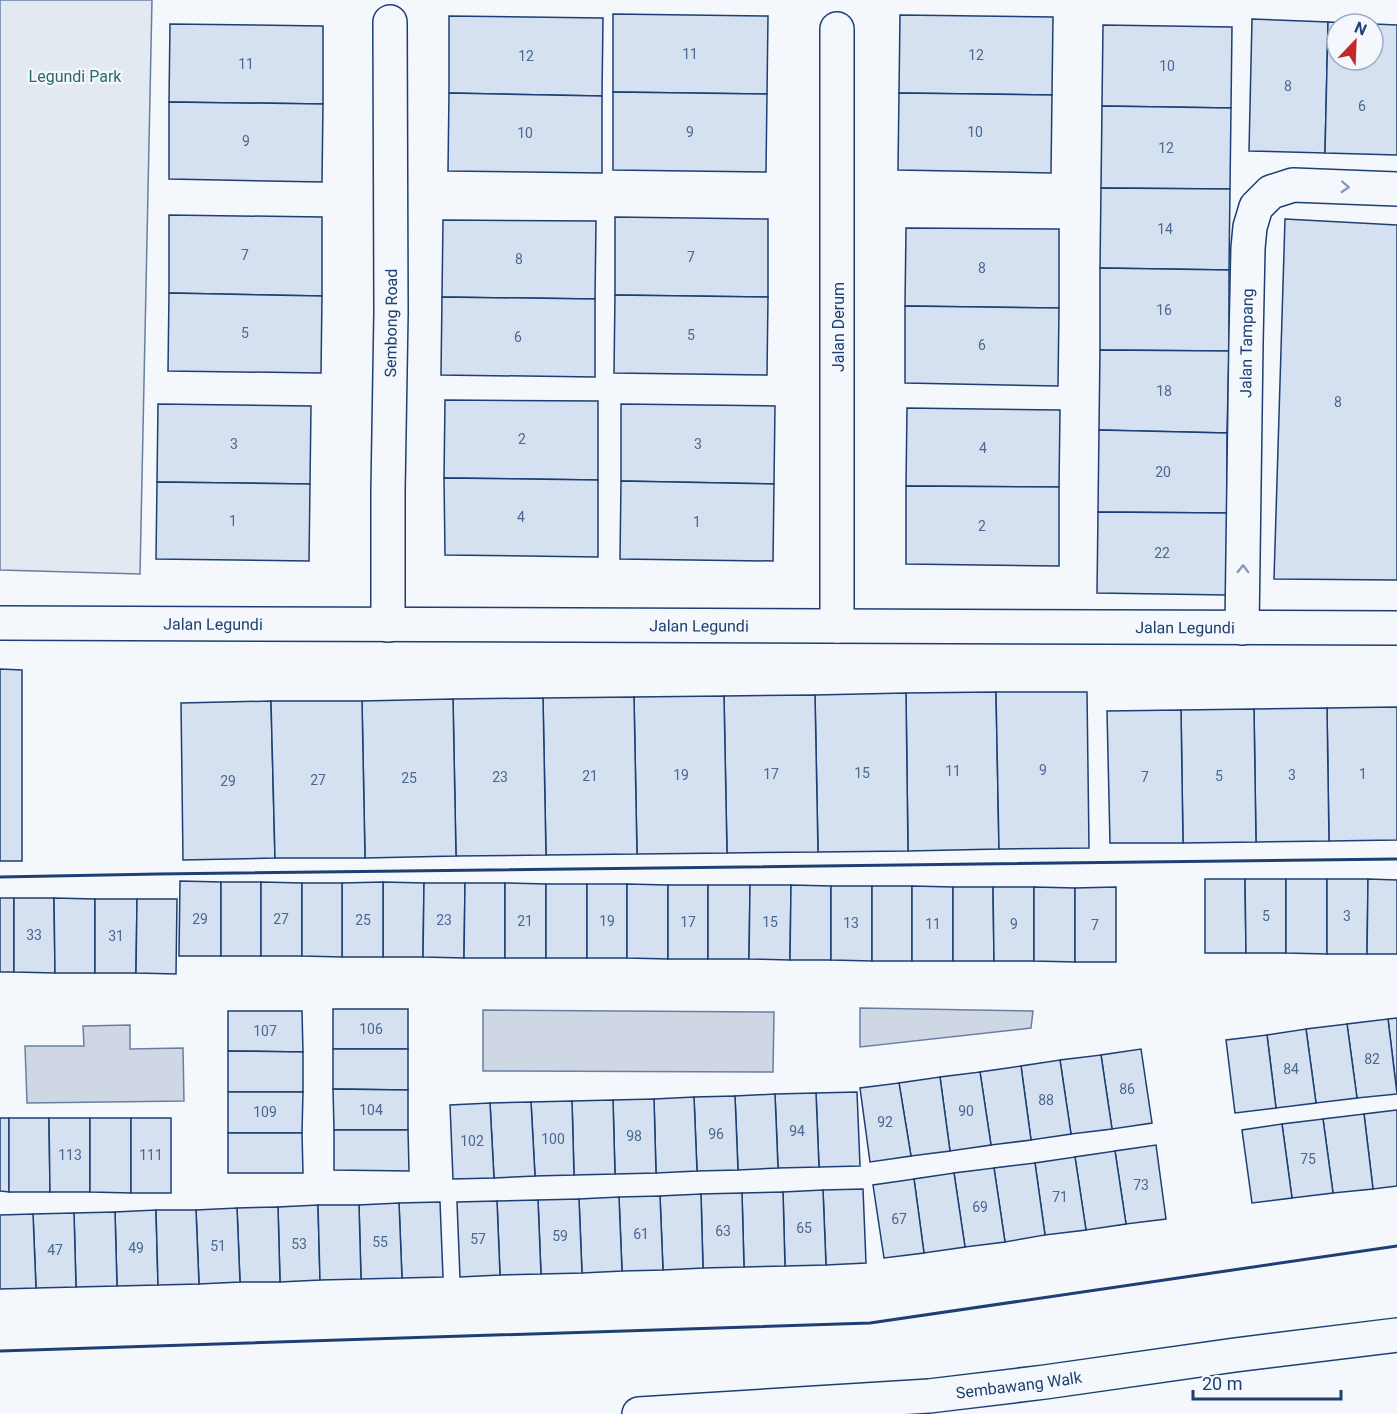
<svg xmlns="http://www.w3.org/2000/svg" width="1397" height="1414" viewBox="0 0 1397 1414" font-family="Roboto,sans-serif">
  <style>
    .green { fill: #e3e9f0; stroke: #687fa3; stroke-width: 1.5 }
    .water { fill: #cfd7e4; stroke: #687fa3; stroke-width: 1.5 }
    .building { fill: #d5e0f0; stroke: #1d3f73; stroke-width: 1.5; fill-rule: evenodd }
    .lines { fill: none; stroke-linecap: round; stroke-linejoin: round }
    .minor-casing { stroke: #1d3f73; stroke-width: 36 }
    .minor { stroke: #f4f7fb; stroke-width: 33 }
    .wall { stroke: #1d3f73; stroke-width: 3 }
    .oneway { stroke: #889bb7 }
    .labels { text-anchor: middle; stroke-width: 4.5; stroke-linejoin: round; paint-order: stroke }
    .number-label { font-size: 14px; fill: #4b6792 }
    .park-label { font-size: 16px; fill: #2c6c60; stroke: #f4f7fb }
    .street-label { font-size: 16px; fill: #1d3f73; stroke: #f4f7fb }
  </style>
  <rect width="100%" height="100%" fill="#f4f7fb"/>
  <!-- green -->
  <polygon class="green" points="0,0 152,0 140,574 0,570"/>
  <!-- water -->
  <g class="water">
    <polygon points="860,1008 1033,1011 1031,1028 860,1047"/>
    <polygon points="483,1010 774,1012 773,1072 483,1071"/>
    <polygon points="130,1025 130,1049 183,1048 184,1101 27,1103 25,1046 84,1046 83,1026"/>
  </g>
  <!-- building -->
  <g class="building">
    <polygon points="613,14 768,16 767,94 613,92"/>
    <polygon points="900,15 1053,17 1052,95 899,93"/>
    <polygon points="449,16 603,18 602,96 449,93"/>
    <polygon points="1252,19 1328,22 1325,153 1249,151"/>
    <path d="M1328 22 1397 25V155L1325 153ZM1337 24H1373V60H1337Z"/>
    <polygon points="170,24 323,26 323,104 169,102"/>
    <polygon points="1103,25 1232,27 1231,108 1102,106"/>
    <polygon points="613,92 767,94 766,172 613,170"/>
    <polygon points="449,93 602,96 602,173 448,171"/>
    <polygon points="899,93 1052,95 1051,173 898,170"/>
    <polygon points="169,102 323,104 322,182 169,179"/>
    <polygon points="1102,106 1231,108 1230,189 1101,188"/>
    <polygon points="1101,188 1230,189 1229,270 1100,268"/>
    <polygon points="169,215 322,217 322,296 169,293"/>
    <polygon points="615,217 768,219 768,297 615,295"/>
    <polygon points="1285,219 1397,225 1397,580 1274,579"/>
    <polygon points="443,220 596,221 595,299 442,297"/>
    <polygon points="906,228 1059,229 1059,308 905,306"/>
    <polygon points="1100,268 1229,270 1229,351 1100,350"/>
    <polygon points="169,293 322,296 321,373 168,371"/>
    <polygon points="615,295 768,297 767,375 614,373"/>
    <polygon points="442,297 595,299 595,377 441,375"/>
    <polygon points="905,306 1059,308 1058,386 905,383"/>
    <polygon points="1100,350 1229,351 1227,433 1099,430"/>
    <polygon points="445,400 598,401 598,480 444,478"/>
    <polygon points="158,404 311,406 310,484 157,482"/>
    <polygon points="621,404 775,406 774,484 621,481"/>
    <polygon points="907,408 1060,410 1059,487 906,486"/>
    <polygon points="1099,430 1227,433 1227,513 1098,512"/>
    <polygon points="444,478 598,480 598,557 445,555"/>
    <polygon points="621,481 774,484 773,561 620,559"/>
    <polygon points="157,482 310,484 309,561 156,559"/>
    <polygon points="906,486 1059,487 1059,566 906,564"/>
    <polygon points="1098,512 1227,513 1226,595 1097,593"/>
    <polygon points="0,669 22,670 22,861 0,861"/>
    <polygon points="996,692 999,849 908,851 906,693"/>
    <polygon points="996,692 1087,692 1089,848 999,849"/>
    <polygon points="906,693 908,851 818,852 815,695"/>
    <polygon points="815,695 818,852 727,853 724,696"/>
    <polygon points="724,696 727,853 637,854 634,697"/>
    <polygon points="634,697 637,854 546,855 543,698"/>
    <polygon points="543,698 546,855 456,856 453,699"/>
    <polygon points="453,699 456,856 365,858 362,701"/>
    <polygon points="271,701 275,858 183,860 181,703"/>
    <polygon points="271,701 362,701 365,858 275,858"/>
    <polygon points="1397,707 1397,840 1329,841 1327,708"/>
    <polygon points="1327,708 1329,841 1256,842 1254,709"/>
    <polygon points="1254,709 1256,842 1183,843 1181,710"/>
    <polygon points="1181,710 1183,843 1110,843 1107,711"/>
    <polygon points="1205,879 1245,879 1246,953 1205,953"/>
    <polygon points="1245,879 1286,879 1286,953 1246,953"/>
    <polygon points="1286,879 1327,879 1327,954 1286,953"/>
    <polygon points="1327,879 1368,879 1367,954 1327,954"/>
    <polygon points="1368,879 1397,880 1397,954 1367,954"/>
    <polygon points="180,881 221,882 221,956 179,956"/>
    <rect x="221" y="882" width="40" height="74"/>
    <polygon points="261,882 302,883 302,956 261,956"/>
    <polygon points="383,882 424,883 423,957 383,957"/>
    <polygon points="383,882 383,957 342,957 342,883"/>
    <polygon points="302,883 342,883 342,957 302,956"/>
    <polygon points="424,883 465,883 464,958 423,957"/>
    <polygon points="465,883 505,883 505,958 464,958"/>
    <polygon points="505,883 546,884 546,958 505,958"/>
    <rect x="546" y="884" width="41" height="74"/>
    <rect x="587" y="884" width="40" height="74"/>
    <polygon points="627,884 668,885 668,959 627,958"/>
    <rect x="668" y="885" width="40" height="74"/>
    <polygon points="708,885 750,885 749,959 708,959"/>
    <polygon points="750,885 791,885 790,960 749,959"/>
    <polygon points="791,885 831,886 831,960 790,960"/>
    <polygon points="831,886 872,886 872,961 831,960"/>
    <rect x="872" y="886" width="40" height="75"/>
    <polygon points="912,886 953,887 953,961 912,961"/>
    <polygon points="953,887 993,887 994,961 953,961"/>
    <polygon points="993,887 1034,887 1034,961 994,961"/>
    <polygon points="1034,887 1075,888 1075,962 1034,961"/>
    <polygon points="1116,887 1116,962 1075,962 1075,888"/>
    <rect x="0" y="898" width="14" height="74"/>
    <polygon points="14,898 54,898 55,973 14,972"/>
    <polygon points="54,898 95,899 95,973 55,973"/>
    <polygon points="95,899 137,899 136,973 95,973"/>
    <polygon points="137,899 177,899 176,974 136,973"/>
    <rect x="333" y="1009" width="75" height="40"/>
    <polygon points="228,1011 302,1011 303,1052 228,1051"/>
    <polygon points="1397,1018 1397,1094 1388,1019"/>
    <polygon points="1388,1019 1397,1094 1357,1098 1347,1024"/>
    <polygon points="1347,1024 1357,1098 1316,1103 1306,1029"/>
    <polygon points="1306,1029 1316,1103 1276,1108 1267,1035"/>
    <polygon points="1267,1035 1276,1108 1235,1113 1226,1040"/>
    <polygon points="333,1049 408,1049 408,1090 333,1089"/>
    <polygon points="1141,1049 1152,1123 1112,1129 1101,1055"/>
    <polygon points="228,1051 303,1052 303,1092 228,1092"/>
    <polygon points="1101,1055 1112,1129 1071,1134 1060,1060"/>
    <polygon points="1060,1060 1071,1134 1031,1140 1021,1066"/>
    <polygon points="1021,1066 1031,1140 991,1145 980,1072"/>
    <polygon points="980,1072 991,1145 950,1151 940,1077"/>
    <polygon points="940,1077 950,1151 911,1156 899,1083"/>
    <polygon points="899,1083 911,1156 870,1162 860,1088"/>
    <polygon points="333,1089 408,1090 408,1130 334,1130"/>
    <polygon points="228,1092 303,1092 302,1133 228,1133"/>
    <polygon points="857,1092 860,1166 819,1167 816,1093"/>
    <polygon points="816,1093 819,1167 778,1168 775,1094"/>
    <polygon points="775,1094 778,1168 738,1170 735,1096"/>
    <polygon points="735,1096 738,1170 697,1171 694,1097"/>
    <polygon points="694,1097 697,1171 656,1173 654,1099"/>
    <polygon points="654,1099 656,1173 615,1174 613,1100"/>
    <polygon points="613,1100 615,1174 574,1175 572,1101"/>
    <polygon points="572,1101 574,1175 535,1176 531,1102"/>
    <polygon points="531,1102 535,1176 494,1178 490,1103"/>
    <polygon points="490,1103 494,1178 453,1179 450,1105"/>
    <polygon points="1397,1110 1397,1186 1373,1189 1364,1114"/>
    <polygon points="1364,1114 1373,1189 1333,1193 1323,1119"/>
    <polygon points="0,1118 9,1118 9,1192 0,1191"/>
    <polygon points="9,1118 49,1118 50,1192 9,1192"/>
    <polygon points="49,1118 90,1118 90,1192 50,1192"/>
    <polygon points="90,1118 131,1118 131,1193 90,1192"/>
    <rect x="131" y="1118" width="40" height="75"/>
    <polygon points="1323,1119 1333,1193 1292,1198 1282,1124"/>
    <polygon points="1282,1124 1292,1198 1252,1203 1242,1130"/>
    <polygon points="334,1130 408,1130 409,1171 334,1170"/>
    <polygon points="228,1133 302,1133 303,1173 228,1173"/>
    <polygon points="1156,1145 1166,1219 1126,1224 1115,1151"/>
    <polygon points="1115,1151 1126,1224 1086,1230 1075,1157"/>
    <polygon points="1075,1157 1086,1230 1045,1235 1035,1163"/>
    <polygon points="1035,1163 1045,1235 1005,1242 994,1168"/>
    <polygon points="994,1168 1005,1242 965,1247 954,1173"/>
    <polygon points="954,1173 965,1247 924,1253 914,1179"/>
    <polygon points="914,1179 924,1253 884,1258 873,1185"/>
    <polygon points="863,1189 866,1263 826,1265 823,1190"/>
    <polygon points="823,1190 826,1265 785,1266 783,1192"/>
    <polygon points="783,1192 785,1266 744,1267 742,1193"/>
    <polygon points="742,1193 744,1267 703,1268 701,1194"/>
    <polygon points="701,1194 703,1268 663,1270 660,1196"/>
    <polygon points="660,1196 663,1270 622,1271 619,1197"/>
    <polygon points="619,1197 622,1271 582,1273 579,1199"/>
    <polygon points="579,1199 582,1273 541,1274 538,1200"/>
    <polygon points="538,1200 541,1274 500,1275 497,1201"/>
    <polygon points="497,1201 500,1275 460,1277 457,1202"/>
    <polygon points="440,1202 443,1277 402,1278 399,1203"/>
    <polygon points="399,1203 402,1278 361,1279 359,1205"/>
    <polygon points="318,1205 320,1280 280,1282 278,1207"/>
    <polygon points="318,1205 359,1205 361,1279 320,1280"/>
    <polygon points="278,1207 280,1282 240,1282 237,1208"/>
    <polygon points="237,1208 240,1282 199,1284 196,1210"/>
    <polygon points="156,1210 158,1285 117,1286 115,1212"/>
    <polygon points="156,1210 196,1210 199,1284 158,1285"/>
    <polygon points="115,1212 117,1286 76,1287 74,1213"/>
    <polygon points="74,1213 76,1287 36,1288 33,1214"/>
    <polygon points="33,1214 36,1288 0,1289 0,1215"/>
  </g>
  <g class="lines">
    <defs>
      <g id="minor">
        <polyline points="837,29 837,626"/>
        <path id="s1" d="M0 623 1397 628"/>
        <path id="s2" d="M388 625V491L391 313 390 22"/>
        <path id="s3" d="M1242 628 1246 343 1248 248 1250 227 1256 207 1271 192 1293 185 1397 189"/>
        <path id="s4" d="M639 1414 929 1396 1045 1382 1235 1355 1397 1335"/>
      </g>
    </defs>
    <!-- minor casing -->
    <use href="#minor" class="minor-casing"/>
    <!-- minor -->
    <use href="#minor" class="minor"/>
    <!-- wall -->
    <g class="wall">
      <polyline points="0,877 158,874 1397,859"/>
      <polyline points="0,1351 870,1323 1397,1246"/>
    </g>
  </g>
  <!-- one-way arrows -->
  <defs><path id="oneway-chevron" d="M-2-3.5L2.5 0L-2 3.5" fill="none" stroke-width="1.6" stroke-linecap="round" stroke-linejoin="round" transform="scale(1.5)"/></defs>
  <g class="oneway">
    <use href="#oneway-chevron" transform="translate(1345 187) rotate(3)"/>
    <use href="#oneway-chevron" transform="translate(1243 569) rotate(-89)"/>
  </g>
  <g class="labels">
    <!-- number labels -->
    <g class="number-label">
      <text x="690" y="59">11</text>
      <text x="976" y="60">12</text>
      <text x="526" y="61">12</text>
      <text x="246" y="69">11</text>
      <text x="1167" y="71">10</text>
      <text x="1288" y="91">8</text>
      <text x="1362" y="111">6</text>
      <text x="690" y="137">9</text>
      <text x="975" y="137">10</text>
      <text x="525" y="138">10</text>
      <text x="246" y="146">9</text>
      <text x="1166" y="153">12</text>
      <text x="1165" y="234">14</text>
      <text x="245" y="260">7</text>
      <text x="691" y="262">7</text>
      <text x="519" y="264">8</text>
      <text x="982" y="273">8</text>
      <text x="1164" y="315">16</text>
      <text x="245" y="338">5</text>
      <text x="691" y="340">5</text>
      <text x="518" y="342">6</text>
      <text x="982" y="350">6</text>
      <text x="1164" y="396">18</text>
      <text x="1338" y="407">8</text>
      <text x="522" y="444">2</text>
      <text x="234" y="449">3</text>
      <text x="698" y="449">3</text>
      <text x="983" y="453">4</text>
      <text x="1163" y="477">20</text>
      <text x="521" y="522">4</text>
      <text x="233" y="526">1</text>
      <text x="697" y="527">1</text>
      <text x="982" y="531">2</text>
      <text x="1162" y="558">22</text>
      <text x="1043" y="775">9</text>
      <text x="953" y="776">11</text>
      <text x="862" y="778">15</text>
      <text x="771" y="779">17</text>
      <text x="1363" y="779">1</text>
      <text x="681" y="780">19</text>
      <text x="1292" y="780">3</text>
      <text x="590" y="781">21</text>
      <text x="1219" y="781">5</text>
      <text x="500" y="782">23</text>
      <text x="1145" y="782">7</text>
      <text x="409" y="783">25</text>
      <text x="318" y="785">27</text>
      <text x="228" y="786">29</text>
      <text x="1266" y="921">5</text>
      <text x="1347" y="921">3</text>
      <text x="200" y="924">29</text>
      <text x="281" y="924">27</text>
      <text x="363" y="925">25</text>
      <text x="444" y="925">23</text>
      <text x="525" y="926">21</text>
      <text x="607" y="926">19</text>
      <text x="688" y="927">17</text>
      <text x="770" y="927">15</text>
      <text x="851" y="928">13</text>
      <text x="933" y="929">11</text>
      <text x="1014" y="929">9</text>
      <text x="1095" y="930">7</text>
      <text x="34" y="940">33</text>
      <text x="116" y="941">31</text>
      <text x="371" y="1034">106</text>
      <text x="265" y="1036">107</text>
      <text x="1372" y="1064">82</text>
      <text x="1291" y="1074">84</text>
      <text x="1127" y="1094">86</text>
      <text x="1046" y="1105">88</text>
      <text x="371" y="1115">104</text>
      <text x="966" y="1116">90</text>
      <text x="265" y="1117">109</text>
      <text x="885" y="1127">92</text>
      <text x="797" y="1136">94</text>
      <text x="716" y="1139">96</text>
      <text x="634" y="1141">98</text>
      <text x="553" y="1144">100</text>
      <text x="472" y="1146">102</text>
      <text x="70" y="1160">113</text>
      <text x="151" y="1160">111</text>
      <text x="1308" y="1164">75</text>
      <text x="1141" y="1190">73</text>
      <text x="1060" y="1202">71</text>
      <text x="980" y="1212">69</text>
      <text x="899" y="1224">67</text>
      <text x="804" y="1233">65</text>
      <text x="723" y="1236">63</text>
      <text x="641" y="1239">61</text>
      <text x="560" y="1241">59</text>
      <text x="478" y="1244">57</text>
      <text x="380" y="1247">55</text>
      <text x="299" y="1249">53</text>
      <text x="218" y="1251">51</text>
      <text x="136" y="1253">49</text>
      <text x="55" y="1255">47</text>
    </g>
    <!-- park labels -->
    <g class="park-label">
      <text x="75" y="82">Legundi Park</text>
    </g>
    <!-- street labels -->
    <g class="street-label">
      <text dy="6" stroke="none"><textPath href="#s2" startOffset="302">Sembong Road</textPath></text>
      <text transform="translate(838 327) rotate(-90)" y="6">Jalan Derum</text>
      <text dy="6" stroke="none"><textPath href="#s3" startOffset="285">Jalan Tampang</textPath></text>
      <text dy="6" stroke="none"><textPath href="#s1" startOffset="213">Jalan Legundi</textPath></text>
      <text dy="6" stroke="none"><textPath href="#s1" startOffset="699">Jalan Legundi</textPath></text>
      <text dy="6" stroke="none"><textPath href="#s1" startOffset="1185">Jalan Legundi</textPath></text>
      <text dy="6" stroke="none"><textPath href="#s4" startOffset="381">Sembawang Walk</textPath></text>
    </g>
  </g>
  <!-- north arrow -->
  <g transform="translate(1355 42) rotate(23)"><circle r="28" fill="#f4f7fb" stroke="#9eadc5" stroke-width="1.5"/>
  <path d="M0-4.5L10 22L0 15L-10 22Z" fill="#c62828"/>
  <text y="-9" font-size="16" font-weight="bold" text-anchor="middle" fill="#1d3f73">N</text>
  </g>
  <!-- scale -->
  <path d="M1193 1390v9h148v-9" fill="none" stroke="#1d3f73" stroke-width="3"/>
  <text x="1202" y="1390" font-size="18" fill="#1d3f73" stroke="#f4f7fb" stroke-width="4.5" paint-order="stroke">20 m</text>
</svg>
